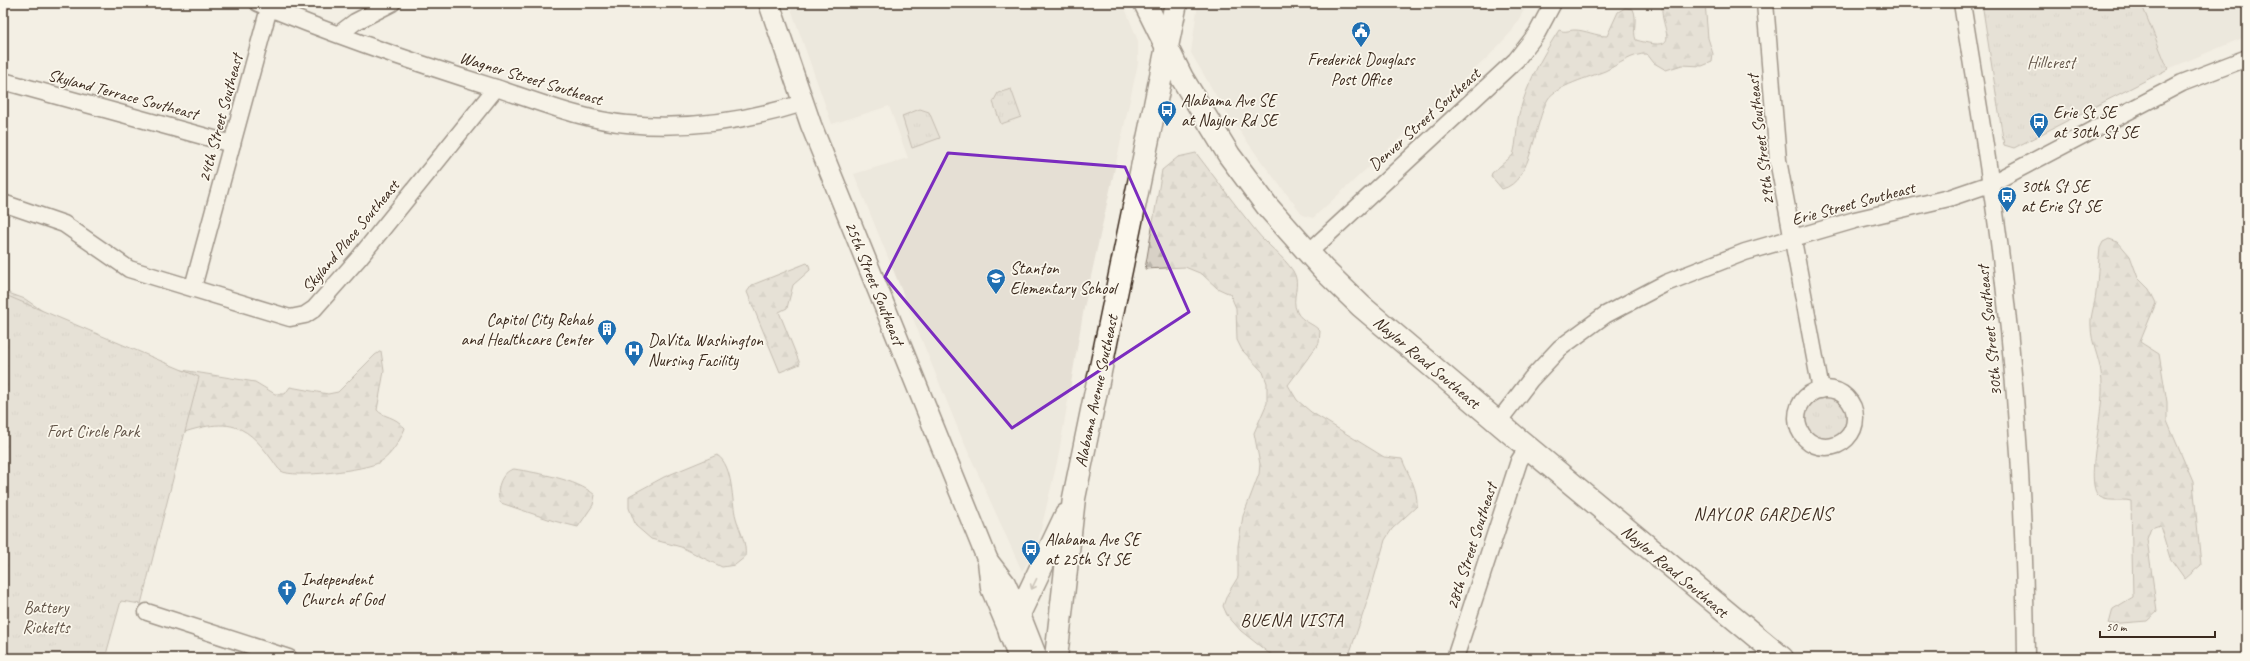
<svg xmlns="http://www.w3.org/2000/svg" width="2250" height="661" viewBox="0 0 2250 661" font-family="Caveat,sans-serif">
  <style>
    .built { fill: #e5dfd4 }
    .forest { fill: url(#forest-firs); stroke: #8a7e72 }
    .park { fill: url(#park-tufts); stroke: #8a7e72 }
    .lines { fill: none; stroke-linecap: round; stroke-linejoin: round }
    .minor-casing { stroke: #3b2a1e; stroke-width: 19 }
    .tertiary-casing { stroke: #3b2a1e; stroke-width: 23 }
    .secondary-casing { stroke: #3b2a1e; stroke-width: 25 }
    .minor { stroke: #fbf7ec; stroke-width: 16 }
    .tertiary { stroke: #fbf7ec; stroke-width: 20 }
    .secondary { stroke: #fbf7ec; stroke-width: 22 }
    .oneway { stroke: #9b9085 }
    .marked { fill: none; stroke: #7b2cbf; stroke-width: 3; stroke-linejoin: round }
    .labels { text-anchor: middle; stroke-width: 3.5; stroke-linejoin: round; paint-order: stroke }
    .poi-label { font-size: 17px; fill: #3b2a1e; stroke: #fbf7ec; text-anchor: start }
    .park-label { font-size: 17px; fill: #625448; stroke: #fbf7ec }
    .street-label { font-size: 17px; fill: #3b2a1e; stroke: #fbf7ec }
    .neighbourhood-label { font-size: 18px; letter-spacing: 1px; fill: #3b2a1e; stroke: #fbf7ec }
  </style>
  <defs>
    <pattern id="forest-firs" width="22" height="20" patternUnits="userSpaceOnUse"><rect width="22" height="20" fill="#d8d1c6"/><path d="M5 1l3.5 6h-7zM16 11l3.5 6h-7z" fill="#bab4aa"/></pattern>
    <pattern id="park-tufts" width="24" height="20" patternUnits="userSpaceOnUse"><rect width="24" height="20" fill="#d8d1c6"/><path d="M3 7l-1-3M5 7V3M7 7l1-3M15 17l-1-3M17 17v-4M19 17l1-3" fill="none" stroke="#bab4aa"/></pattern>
  </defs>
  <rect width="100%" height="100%" fill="#f3efe4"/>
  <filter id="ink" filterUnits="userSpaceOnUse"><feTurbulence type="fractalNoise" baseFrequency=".025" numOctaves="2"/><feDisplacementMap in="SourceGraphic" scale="8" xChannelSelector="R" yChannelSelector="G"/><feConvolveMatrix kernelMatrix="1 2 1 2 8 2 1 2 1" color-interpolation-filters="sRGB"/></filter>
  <g filter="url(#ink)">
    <!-- built -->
    <g class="built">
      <polygon points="789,3 1123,3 1138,41 1138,63 1084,308 1058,458 1036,550 1022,571 961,436 854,174 908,158 889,106 832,124"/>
      <polygon points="1198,3 1528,3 1512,31 1488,57 1313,218 1303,215 1261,161 1224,109 1191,53"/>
      <polygon points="2141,3 2247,3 2247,36 2168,69"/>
    </g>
    <!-- forest -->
    <g class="forest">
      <path d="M1663 3H1705L1708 38 1713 54 1712 62 1702 66 1682 65 1666 70 1654 63 1647 54C1633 53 1618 65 1605 71 1590 77 1556 86 1548 99 1534 122 1533 182 1502 189L1491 176 1492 173 1513 155C1517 142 1516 128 1519 114 1527 84 1542 56 1559 30 1566 33 1568 30 1575 30 1585 30 1596 36 1607 36L1618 12 1625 8 1633 9C1638 20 1632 30 1636 40 1689 55 1656 25 1663 3Z"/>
      <path d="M1196 153C1216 179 1235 205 1256 231 1267 245 1283 256 1293 271 1302 285 1290 298 1297 312 1302 322 1313 323 1320 331L1319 343 1288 385 1297 400 1311 412 1384 457 1402 459C1408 475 1418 488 1417 506L1392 529 1385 540 1369 596 1348 658H1275L1241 631 1227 615 1223 606 1227 595 1238 577V546L1243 516 1259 474 1260 464 1254 433 1267 403V383L1263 372 1242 350 1237 340 1236 308 1230 294 1217 288 1202 274 1185 267 1145 269 1162 170 1178 157Z"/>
      <path d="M2109 239 2118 242 2130 256 2138 278 2149 289 2156 303 2140 342 2159 354 2167 402V421L2193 482 2201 565 2185 579 2170 558 2160 525 2151 528 2147 539 2157 612 2147 621 2109 624 2113 609 2133 597 2131 501C2121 498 2104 504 2097 494 2089 482 2096 445 2098 431 2100 412 2104 392 2101 373 2099 357 2091 343 2091 326 2090 316 2095 304 2096 293 2098 278 2098 263 2100 248L2103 242Z"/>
      <polygon points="807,263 809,265 810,270 793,285 787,308 779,312 800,364 780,372 747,292 752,285"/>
      <path d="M3 291 25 299 44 312 176 369 255 382 275 394H285L290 387 328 394 338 392 375 355 381 351 384 371 377 410C384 418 394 415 405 428 401 439 391 456 380 462 367 470 293 479 281 471 278 469 275 464 273 461 263 448 252 432 235 427 215 421 191 430 172 436L123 597 3 658Z"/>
      <path d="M717 455C734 466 731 501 736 518 740 533 747 542 745 557L735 565 722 567 681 547 651 539 636 526 629 508V496L664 477Z"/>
      <path d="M514 469C538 473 576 479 595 495L593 505 578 527 554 521 501 503C494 493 501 471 514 469Z"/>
    </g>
    <!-- park -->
    <g class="park">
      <polygon points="1982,3 2141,3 2168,69 2014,148 2004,145"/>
      <polygon points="1011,89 1021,117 1001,124 993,102 998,93"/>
      <polygon points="920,109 929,112 940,138 912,148 902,116"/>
      <polygon points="3,294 199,377 141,604 121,601 105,658 3,658"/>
      <circle cx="1826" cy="418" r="22"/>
    </g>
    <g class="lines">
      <defs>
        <g id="minor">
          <path d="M258 3C335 36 416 63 496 88 539 102 583 120 627 124 687 130 746 121 803 103"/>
          <polyline points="1765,3 1778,160 1821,390"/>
          <path d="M1962 3C1976 93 1993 184 2003 275 2018 401 2025 530 2026 658"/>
          <polyline points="339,34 355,22 392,3"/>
          <polyline points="3,81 232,144"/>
          <polyline points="3,203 64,224 129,269 290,318 305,315 314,309 359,258 496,88"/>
          <polyline points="1308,253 1516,60 1537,33 1553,3"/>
          <polyline points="193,287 269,8"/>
          <circle cx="1826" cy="418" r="29"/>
          <polyline points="1498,422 1531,379 1560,348 1605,315 1666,283 1745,252 1855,220 1949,198 1990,184 2182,83 2247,58"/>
          <polyline points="147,612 289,658"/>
          <polyline points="1455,658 1519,461 1528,447"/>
        </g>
        <g id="tertiary">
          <polyline points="769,3 811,125 988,561 991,588 1010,633"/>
          <polyline points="988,561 1005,583 1019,615"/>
        </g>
        <g id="secondary">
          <polyline points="1145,3 1182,78 1229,155 1267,206 1324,270 1361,306 1513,435 1782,658"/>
          <polyline points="1019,615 1036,658"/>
          <polyline points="1020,658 1010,633 1066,515"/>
          <polyline points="1056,658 1074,498 1176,3"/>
        </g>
      </defs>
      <!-- minor casing -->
      <use href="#minor" class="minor-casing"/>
      <!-- tertiary casing -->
      <use href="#tertiary" class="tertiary-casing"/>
      <!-- secondary casing -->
      <use href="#secondary" class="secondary-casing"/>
      <!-- minor -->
      <use href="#minor" class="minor"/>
      <!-- tertiary -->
      <use href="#tertiary" class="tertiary"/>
      <!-- secondary -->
      <use href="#secondary" class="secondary"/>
    </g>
    <!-- one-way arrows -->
    <defs><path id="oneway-shaft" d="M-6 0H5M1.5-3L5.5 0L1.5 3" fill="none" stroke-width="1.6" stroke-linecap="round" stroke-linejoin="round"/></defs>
    <use class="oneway" href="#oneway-shaft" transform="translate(1034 584) rotate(116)"/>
  </g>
  <!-- marked area -->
  <path d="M0 0H2250V661H0ZM948 153 1125 167 1189 312 1012 428 885 277Z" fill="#f3efe4" fill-opacity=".55" fill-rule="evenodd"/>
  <path class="marked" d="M948 153 1125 167 1189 312 1012 428 885 277Z"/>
  <!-- icons -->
  <defs>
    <symbol id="civic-pin" viewBox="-11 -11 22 30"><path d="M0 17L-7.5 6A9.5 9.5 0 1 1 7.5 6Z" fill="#1f6fb2" stroke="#fbf7ec"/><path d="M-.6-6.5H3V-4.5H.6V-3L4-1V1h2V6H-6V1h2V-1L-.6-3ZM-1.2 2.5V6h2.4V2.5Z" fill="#fff"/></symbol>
    <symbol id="bus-pin" viewBox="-11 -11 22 30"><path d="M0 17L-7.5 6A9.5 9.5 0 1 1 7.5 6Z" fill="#1f6fb2" stroke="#fbf7ec"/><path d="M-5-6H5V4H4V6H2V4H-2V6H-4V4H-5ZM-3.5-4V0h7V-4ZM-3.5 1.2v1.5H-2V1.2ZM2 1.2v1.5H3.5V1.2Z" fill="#fff"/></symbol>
    <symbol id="school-pin" viewBox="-11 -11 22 30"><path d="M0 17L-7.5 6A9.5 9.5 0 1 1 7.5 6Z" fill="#1f6fb2" stroke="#fbf7ec"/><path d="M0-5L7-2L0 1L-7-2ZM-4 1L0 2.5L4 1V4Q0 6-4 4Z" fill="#fff"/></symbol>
    <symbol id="building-pin" viewBox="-11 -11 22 30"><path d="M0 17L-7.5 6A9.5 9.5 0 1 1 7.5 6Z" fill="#1f6fb2" stroke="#fbf7ec"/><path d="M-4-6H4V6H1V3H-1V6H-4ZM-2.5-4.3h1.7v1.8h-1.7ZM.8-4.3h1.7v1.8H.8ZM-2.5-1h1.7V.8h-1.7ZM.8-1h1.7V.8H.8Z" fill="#fff"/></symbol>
    <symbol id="hospital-pin" viewBox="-11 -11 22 30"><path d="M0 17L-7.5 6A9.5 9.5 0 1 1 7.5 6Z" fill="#1f6fb2" stroke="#fbf7ec"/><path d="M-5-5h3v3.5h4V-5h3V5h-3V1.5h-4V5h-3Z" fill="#fff"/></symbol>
    <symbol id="church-pin" viewBox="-11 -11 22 30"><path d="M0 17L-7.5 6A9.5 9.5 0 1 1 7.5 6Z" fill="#1f6fb2" stroke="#fbf7ec"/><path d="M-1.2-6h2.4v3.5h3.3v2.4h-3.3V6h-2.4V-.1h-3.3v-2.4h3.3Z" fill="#fff"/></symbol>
  </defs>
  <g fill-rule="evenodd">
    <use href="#civic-pin" x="1350" y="20" width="22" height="30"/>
    <use href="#bus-pin" x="1156" y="99" width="22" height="30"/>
    <use href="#bus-pin" x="2028" y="111" width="22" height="30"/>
    <use href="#bus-pin" x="1996" y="185" width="22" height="30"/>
    <use href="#school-pin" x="985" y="267" width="22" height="30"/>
    <use href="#building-pin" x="596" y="318" width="22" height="30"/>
    <use href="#hospital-pin" x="623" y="339" width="22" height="30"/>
    <use href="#bus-pin" x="1020" y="538" width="22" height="30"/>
    <use href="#church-pin" x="276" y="578" width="22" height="30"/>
  </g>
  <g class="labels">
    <!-- poi labels -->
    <g class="poi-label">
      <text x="1361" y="65" text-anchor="middle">Frederick Douglass<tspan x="1361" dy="20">Post Office</tspan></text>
      <text x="1181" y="106">Alabama Ave SE<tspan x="1181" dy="20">at Naylor Rd SE</tspan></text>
      <text x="2053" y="118">Erie St SE<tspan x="2053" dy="20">at 30th St SE</tspan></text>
      <text x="2021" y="192">30th St SE<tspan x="2021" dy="20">at Erie St SE</tspan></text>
      <text x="1010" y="274">Stanton<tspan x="1010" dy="20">Elementary School</tspan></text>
      <text x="593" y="325" text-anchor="end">Capitol City Rehab<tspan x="593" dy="20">and Healthcare Center</tspan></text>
      <text x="648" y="346">DaVita Washington<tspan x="648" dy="20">Nursing Facility</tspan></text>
      <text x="1045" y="545">Alabama Ave SE<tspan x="1045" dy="20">at 25th St SE</tspan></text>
      <text x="301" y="585">Independent<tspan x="301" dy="20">Church of God</tspan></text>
    </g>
    <!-- park labels -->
    <g class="park-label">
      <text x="2051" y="68">Hillcrest</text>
      <text x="93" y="437">Fort Circle Park</text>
      <text x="46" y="613">Battery<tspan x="46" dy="20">Ricketts</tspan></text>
    </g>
    <!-- street labels -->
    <g class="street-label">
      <text transform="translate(531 78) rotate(17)" y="6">Wagner Street Southeast</text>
      <text transform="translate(123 94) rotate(15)" y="6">Skyland Terrace Southeast</text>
      <text transform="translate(220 118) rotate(-75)" y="6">24th Street Southeast</text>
      <text transform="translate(1424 119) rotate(-42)" y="6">Denver Street Southeast</text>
      <text transform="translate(1760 140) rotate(-97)" y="6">29th Street Southeast</text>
      <text transform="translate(1853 203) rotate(-15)" y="6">Erie Street Southeast</text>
      <text transform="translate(350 236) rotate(-50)" y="6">Skyland Place Southeast</text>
      <text transform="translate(875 283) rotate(68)" y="6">25th Street Southeast</text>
      <text transform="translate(1989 331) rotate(-96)" y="6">30th Street Southeast</text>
      <text transform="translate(1427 362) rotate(40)" y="6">Naylor Road Southeast</text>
      <text transform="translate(1096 391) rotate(-78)" y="6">Alabama Avenue Southeast</text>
      <text transform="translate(1471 546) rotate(-72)" y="6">28th Street Southeast</text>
      <text transform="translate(1675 571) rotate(40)" y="6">Naylor Road Southeast</text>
    </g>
    <!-- neighbourhood labels -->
    <g class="neighbourhood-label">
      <text x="1763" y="520">NAYLOR GARDENS</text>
      <text x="1292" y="626">BUENA VISTA</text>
    </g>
  </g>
  <!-- margin -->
  <rect width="2250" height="661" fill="none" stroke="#fbf7ec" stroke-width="16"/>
  <rect x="8" y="8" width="2234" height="645" fill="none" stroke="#3b2a1e" stroke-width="1.5" filter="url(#ink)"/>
  <!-- scale -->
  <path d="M2100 631v6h115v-6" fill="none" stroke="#3b2a1e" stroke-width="2"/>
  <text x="2106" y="631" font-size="12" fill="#3b2a1e" stroke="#fbf7ec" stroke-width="3" paint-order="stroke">50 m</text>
</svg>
